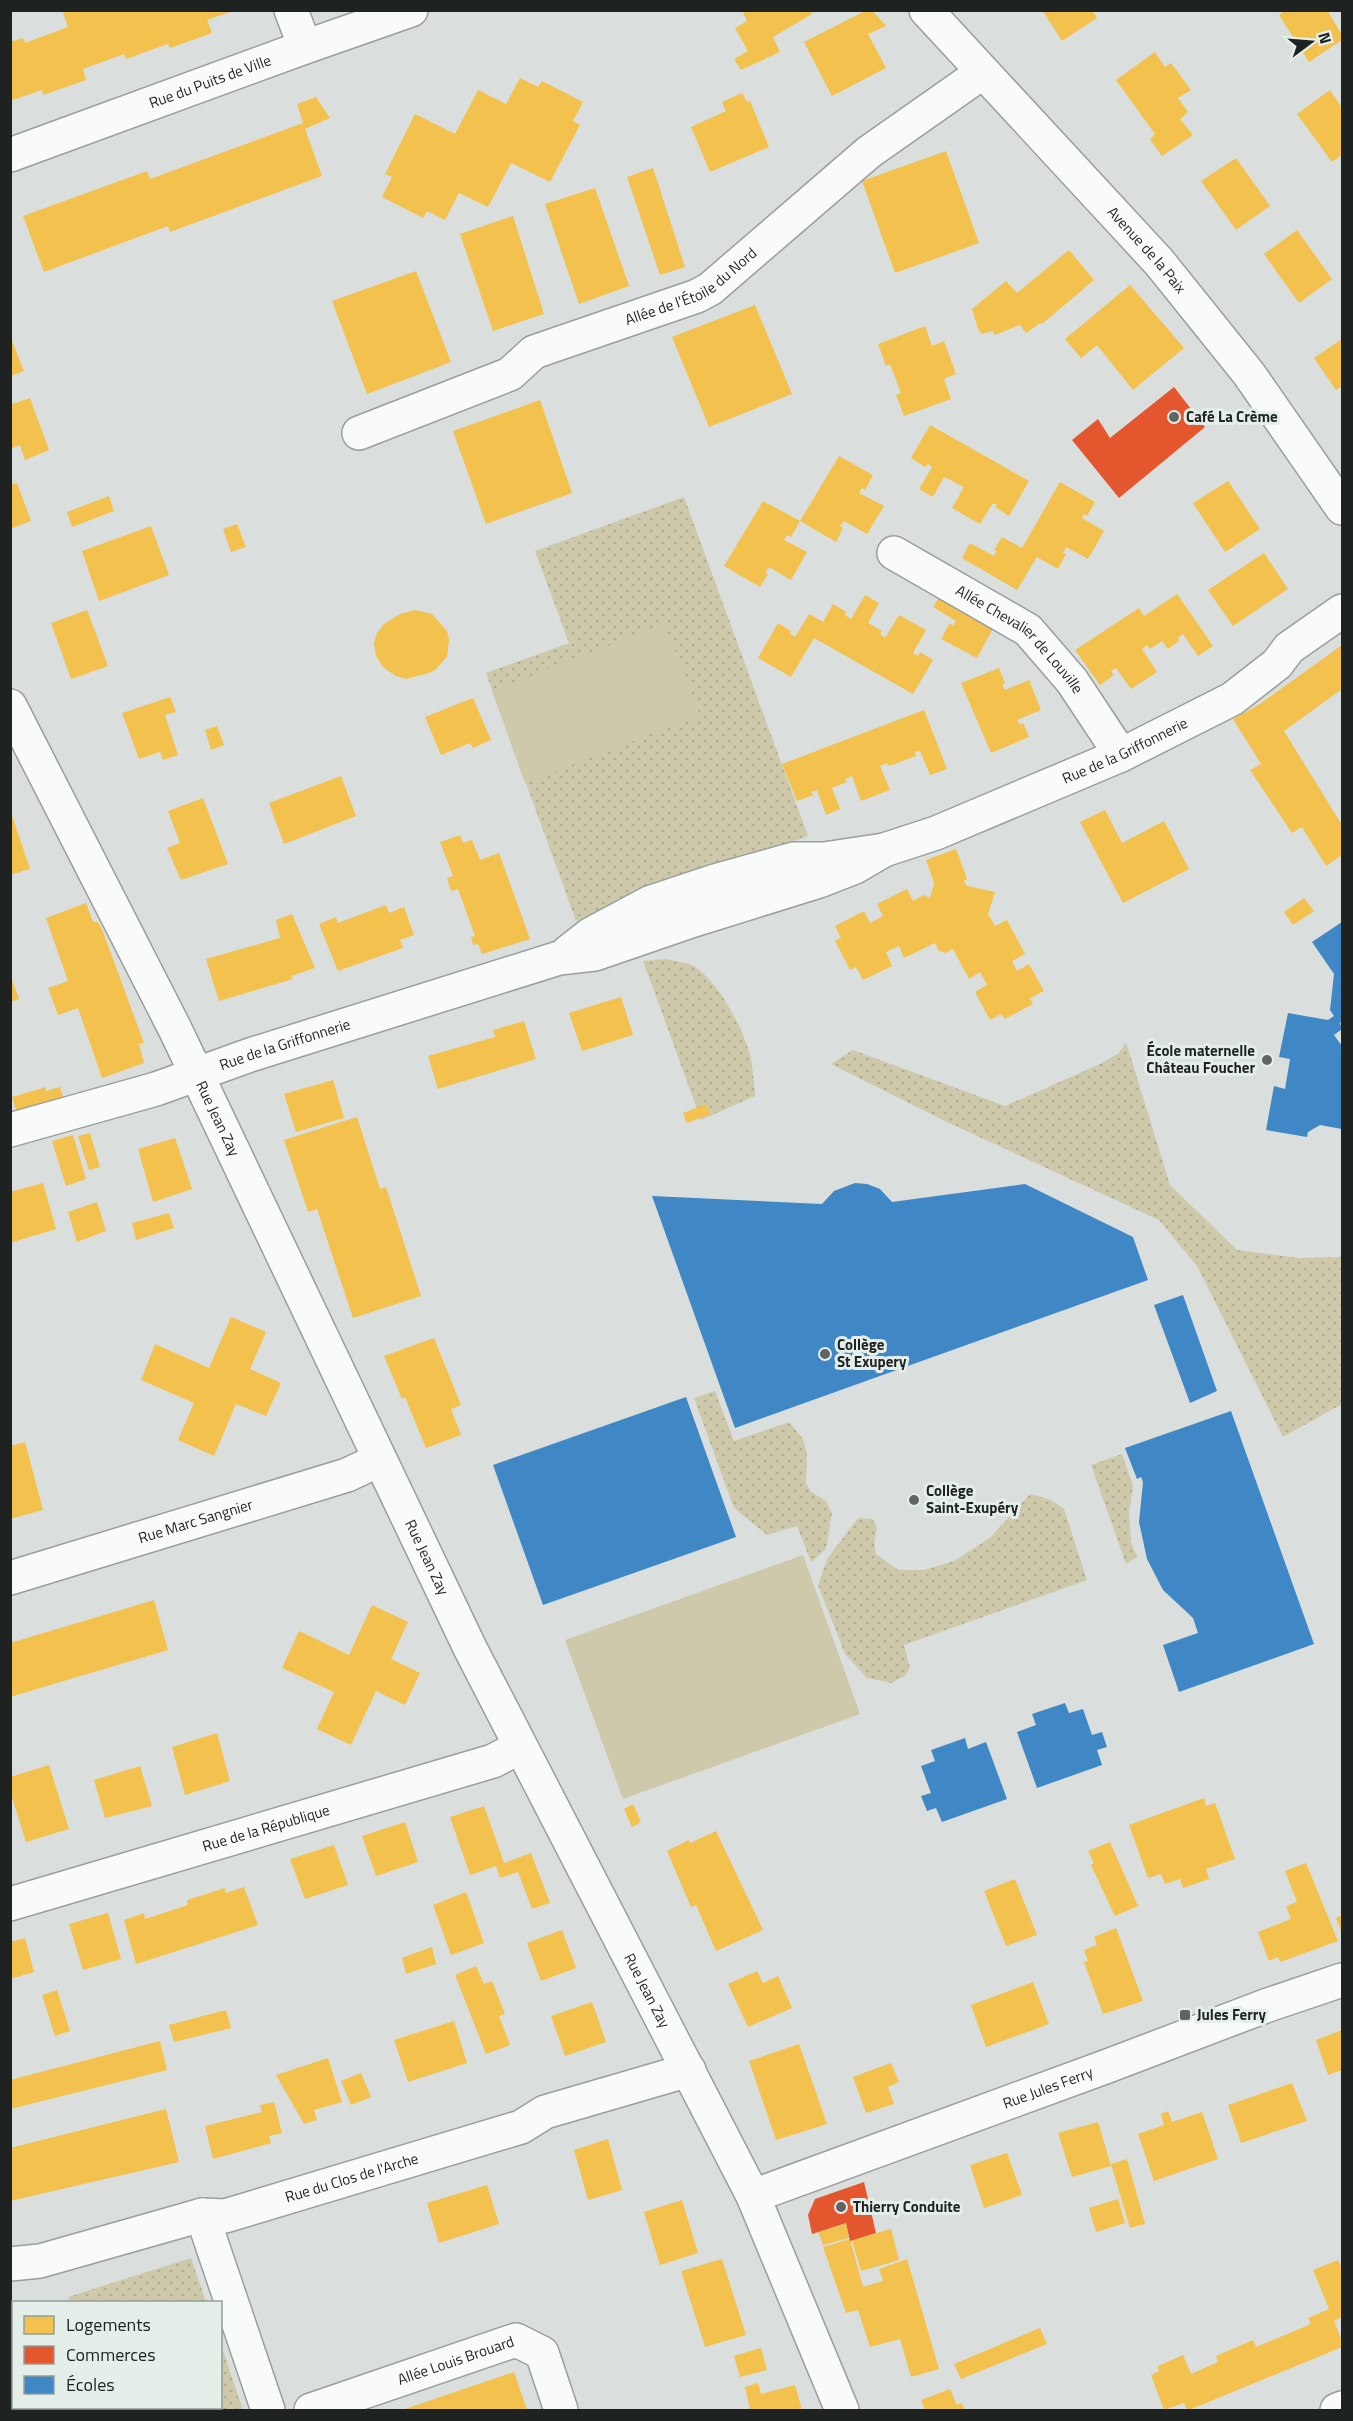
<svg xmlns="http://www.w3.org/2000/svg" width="1353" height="2421" viewBox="0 0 1353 2421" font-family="'Titillium Web',sans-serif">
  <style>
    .green { fill: url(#green-dots) }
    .pitch { fill: #cec9aa }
    .homes { fill: #f2c14e }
    .shops { fill: #e4572e }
    .schools { fill: #3f88c5 }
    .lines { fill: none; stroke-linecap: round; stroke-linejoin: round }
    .minor-casing { stroke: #9a9e9d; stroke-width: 36 }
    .secondary-casing { stroke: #9a9e9d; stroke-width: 36 }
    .minor { stroke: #f9fafa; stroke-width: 33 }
    .secondary { stroke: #f9fafa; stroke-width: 33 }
    .tram { stroke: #b5b6b6; stroke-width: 1.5 }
    .poi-dot { fill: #606462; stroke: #e4efea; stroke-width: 2 }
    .labels { text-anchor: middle; stroke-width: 6; stroke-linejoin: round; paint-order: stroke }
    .street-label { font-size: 15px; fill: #1e2220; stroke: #e4efea }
    .poi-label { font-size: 15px; font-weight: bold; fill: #1e2220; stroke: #e4efea; text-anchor: start }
  </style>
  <defs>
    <pattern id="green-dots" width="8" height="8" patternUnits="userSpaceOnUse" patternTransform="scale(1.5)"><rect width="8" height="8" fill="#cec9aa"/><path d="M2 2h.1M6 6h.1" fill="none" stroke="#b0ac92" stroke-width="1.8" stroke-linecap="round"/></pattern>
  </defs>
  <rect width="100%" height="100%" fill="#dadfdd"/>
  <!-- green -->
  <g class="green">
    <polygon points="684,497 808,836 576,921 486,673 569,643 535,551"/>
    <path d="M666 959C673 961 682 962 689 964 716 975 745 1031 751 1059 753 1071 754 1084 755 1096L701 1120 643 961Z"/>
    <polygon points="1126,1042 1170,1185 1237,1250 1299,1258 1342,1257 1342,1404 1283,1437 1197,1266 1159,1220 947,1122 831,1064 853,1050 1005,1106 1100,1064 1119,1053"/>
    <polygon points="715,1391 734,1441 789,1422 803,1439 807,1454 806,1482 810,1491 826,1501 832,1513 826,1549 811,1562 797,1526 767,1535 734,1508 694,1398"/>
    <polygon points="1122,1454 1133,1486 1129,1512 1131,1542 1137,1557 1126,1564 1091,1465"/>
    <polygon points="1030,1494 1051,1500 1064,1509 1087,1580 904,1645 910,1668 905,1676 891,1683 867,1678 845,1654 818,1585 827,1559 858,1518 872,1519 877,1527 874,1543 876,1554 898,1570 924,1570 954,1561 990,1538"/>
    <polygon points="191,2258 206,2302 70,2302 68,2297"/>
    <polygon points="221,2345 243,2410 108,2410 106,2408 220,2408"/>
  </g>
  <!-- pitch -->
  <g class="pitch">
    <polygon points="664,624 700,715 525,783 492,691"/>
    <polygon points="803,1555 860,1714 623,1799 565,1640"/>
  </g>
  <!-- homes -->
  <g class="homes">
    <polygon points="62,10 233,10 233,11 207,20 212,33 170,48 168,44 126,59 124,54 83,69 86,80 43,95 42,90 10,101 10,42 23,38 25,43 68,27"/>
    <polygon points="742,10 810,10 812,14 773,37 780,52 741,70 734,59 748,51 735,28 747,21"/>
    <polygon points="867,10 872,10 886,26 868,34 886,68 832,96 804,42"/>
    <polygon points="1042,10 1092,10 1097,18 1062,41"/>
    <polygon points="1286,10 1327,10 1342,35 1342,40 1309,62 1279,15"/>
    <polygon points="1155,52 1165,67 1171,63 1191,90 1178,98 1188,112 1180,119 1193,135 1162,156 1150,139 1155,134 1116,80"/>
    <polygon points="520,78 538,87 542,81 583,102 573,121 580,125 550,182 511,163 488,207 459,193 445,220 427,211 423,218 382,197 392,177 385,174 415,114 455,134 478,90 506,104"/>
    <polygon points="1330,90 1342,108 1342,155 1332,162 1297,114"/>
    <polygon points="742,93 747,102 750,101 769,147 710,172 691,127 726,111 722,102"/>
    <polygon points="316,97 330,118 305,129 322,176 170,232 168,226 44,272 23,216 147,171 150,179 303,123 297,104"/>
    <polygon points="946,151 979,243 895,273 862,181"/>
    <polygon points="1236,158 1270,206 1236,230 1201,181"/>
    <polygon points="653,168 685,267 660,275 627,177"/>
    <polygon points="595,188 629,286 579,304 545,204"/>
    <polygon points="513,216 544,314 493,331 460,234"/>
    <polygon points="1297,230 1332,279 1299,303 1264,254"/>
    <polygon points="1069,250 1094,280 1042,324 1040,323 1026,333 1020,325 995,335 992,331 982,334 978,329 972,309 1006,281 1017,293"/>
    <polygon points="416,271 451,362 367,394 332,301"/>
    <polygon points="1130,285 1184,348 1133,390 1097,345 1081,358 1065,339"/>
    <polygon points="755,305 792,394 709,427 672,337"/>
    <polygon points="925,326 932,346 944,341 956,374 944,379 951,399 904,416 896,395 901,393 890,364 886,366 878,344"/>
    <polygon points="10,336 24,371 10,376"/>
    <polygon points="1342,339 1342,386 1336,390 1314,358"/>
    <polygon points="30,398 49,450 25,460 20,445 10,449 10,405"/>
    <polygon points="540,400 572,493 486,524 453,431"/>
    <polygon points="930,425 1029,481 1009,516 995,507 997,505 993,503 980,524 952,508 964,487 944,477 933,497 919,489 932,467 928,464 925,467 911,458"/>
    <polygon points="839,456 873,475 865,490 862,488 859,493 884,506 867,534 844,521 840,526 843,528 836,542 800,521"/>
    <polygon points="1228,481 1260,529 1225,552 1193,503"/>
    <polygon points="1060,482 1095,502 1087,516 1084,514 1082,518 1104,531 1088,559 1066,547 1063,553 1066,554 1058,569 1037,557 1017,590 962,558 970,543 994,556 997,551 994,550 1002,537 1022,548"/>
    <polygon points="17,483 31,521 10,529 10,485"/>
    <polygon points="109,496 114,511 72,527 67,512"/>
    <polygon points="763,501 800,521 791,537 787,535 784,540 807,552 791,580 769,567 765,573 768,574 760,587 724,566"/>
    <polygon points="237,524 246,547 231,552 223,529"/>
    <polygon points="151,526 169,575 99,601 82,551"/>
    <polygon points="1264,553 1288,589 1233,626 1208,590"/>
    <polygon points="941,594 995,625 977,658 941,639 950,623 953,626 956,621 933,607"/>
    <polygon points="1177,594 1213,646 1198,656 1183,634 1178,638 1179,641 1168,649 1162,641 1150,649 1147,645 1142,649 1157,672 1131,689 1116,668 1111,671 1114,675 1100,685 1075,650 1139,608 1144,616"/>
    <polygon points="865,595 879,603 868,623 882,631 880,634 885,638 899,615 926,630 913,653 918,656 920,652 933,660 913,694 814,638 791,677 758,658 778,623 791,631 790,634 795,637 809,614 823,622 833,604 846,612 845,615 851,619"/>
    <polygon points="87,610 108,666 71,679 51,623"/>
    <polygon points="415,610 432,614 447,631 449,640 447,657 435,670 429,673 406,679 396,676 384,668 376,656 374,643 377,633 384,624 400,614"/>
    <polygon points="1342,645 1342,689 1284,731 1342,825 1342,855 1326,866 1302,827 1292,833 1250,770 1261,764 1233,719 1260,704"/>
    <polygon points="999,668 1005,683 1002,685 1005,690 1029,680 1041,710 1017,720 1020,725 1023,723 1029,737 991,753 961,683"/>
    <polygon points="170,697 176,712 165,715 178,755 163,760 160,752 139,759 122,713"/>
    <polygon points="473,698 491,740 473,748 470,743 441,755 425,717"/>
    <polygon points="924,710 947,769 930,775 920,751 915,752 916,756 889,766 887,763 880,766 890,790 861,801 852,776 845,779 847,782 832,788 840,809 826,815 817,790 811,792 813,795 797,801 782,764"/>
    <polygon points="217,726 224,745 211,750 205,730"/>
    <polygon points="341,776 356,816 284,844 269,803"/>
    <polygon points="203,798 228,864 181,880 167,848 180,843 168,811"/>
    <polygon points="10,809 30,869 10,875"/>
    <polygon points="1105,810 1122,843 1164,821 1189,869 1123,903 1080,822"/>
    <polygon points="460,835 463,843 472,840 480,860 499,853 530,939 482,954 478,944 473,945 471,937 475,936 458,889 451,891 447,878 453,876 440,842"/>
    <polygon points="956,849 967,879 964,881 967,886 995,892 988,914 995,926 1007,920 1025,954 1012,961 1017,971 1029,964 1044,991 1030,998 1033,1004 1005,1019 1001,1014 990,1020 975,992 987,985 980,972 969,979 953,949 945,953 939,951 935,943 904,958 899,946 886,952 892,966 863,980 856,967 850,970 835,941 841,938 835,926 864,911 870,923 883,916 877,904 907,889 913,901 923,895 930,898 934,883 926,860"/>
    <polygon points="1304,898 1314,911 1293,925 1284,912"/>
    <polygon points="86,903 93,922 98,922 103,932 144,1043 139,1044 144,1063 102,1078 78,1008 58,1015 48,988 68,981 46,918"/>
    <polygon points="386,905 389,913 404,907 414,935 400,940 403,948 338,971 319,924 336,917 338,923"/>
    <polygon points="292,914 315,968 291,976 293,979 219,1001 206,959 280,938 276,920"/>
    <polygon points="10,975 19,999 10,1002"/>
    <polygon points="621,997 633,1035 582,1051 569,1013"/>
    <polygon points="524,1021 536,1059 438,1089 428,1056 495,1037 493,1030"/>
    <polygon points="333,1080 344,1118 296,1132 284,1094"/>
    <polygon points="46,1087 46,1091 60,1087 64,1099 17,1112 12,1097"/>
    <polygon points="706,1104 710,1114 687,1123 683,1113"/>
    <polygon points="357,1117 380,1189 386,1187 421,1296 353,1318 317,1209 308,1212 284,1140"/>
    <polygon points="90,1133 100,1167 89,1170 78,1136"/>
    <polygon points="73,1135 86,1179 66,1186 52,1141"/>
    <polygon points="175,1138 192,1189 153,1202 138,1149"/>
    <polygon points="43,1183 56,1229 10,1243 10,1192"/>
    <polygon points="97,1202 106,1231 77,1242 68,1212"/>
    <polygon points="169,1213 174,1228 136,1240 132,1223"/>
    <polygon points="231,1317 266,1332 250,1369 281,1383 266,1416 236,1404 214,1456 178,1440 194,1403 141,1380 155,1344 209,1368"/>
    <polygon points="434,1338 461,1405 451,1409 461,1435 426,1448 405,1397 402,1399 384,1356"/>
    <polygon points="25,1442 43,1510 10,1519 10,1446"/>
    <polygon points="154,1600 168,1650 10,1697 10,1643"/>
    <polygon points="372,1605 408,1622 391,1659 420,1673 405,1705 376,1691 351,1745 317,1729 334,1692 282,1668 299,1631 349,1655"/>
    <polygon points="217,1733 230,1781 185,1795 172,1747"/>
    <polygon points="49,1765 69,1829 26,1842 10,1791 10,1777"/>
    <polygon points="140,1766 152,1806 105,1818 94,1780"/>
    <polygon points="1204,1798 1206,1806 1215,1803 1235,1859 1206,1869 1209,1879 1183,1888 1180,1879 1165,1884 1161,1874 1148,1878 1129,1825"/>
    <polygon points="633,1804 641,1822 632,1827 624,1809"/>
    <polygon points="484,1806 504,1863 531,1853 550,1903 532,1909 518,1872 500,1878 496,1866 470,1875 450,1817"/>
    <polygon points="405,1822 418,1862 376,1876 362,1836"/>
    <polygon points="716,1831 763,1930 716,1951 696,1905 691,1907 667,1851 689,1840 690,1843"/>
    <polygon points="1110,1842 1138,1906 1115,1916 1091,1865 1094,1863 1088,1851"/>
    <polygon points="334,1845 348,1885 305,1899 290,1859"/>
    <polygon points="1306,1863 1338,1941 1280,1962 1278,1957 1269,1961 1258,1932 1291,1919 1286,1906 1297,1902 1285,1871"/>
    <polygon points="1015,1879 1037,1935 1006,1946 984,1891"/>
    <polygon points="244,1887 258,1925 136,1964 124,1920 144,1913 145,1919 188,1905 187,1900 225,1888 226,1893"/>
    <polygon points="466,1892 484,1943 451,1955 433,1905"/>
    <polygon points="108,1913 121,1959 83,1970 69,1924"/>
    <polygon points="1342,1915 1342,1933 1336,1918"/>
    <polygon points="1116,1928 1143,2001 1103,2014 1084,1962 1088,1961 1084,1950 1097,1945 1094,1937"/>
    <polygon points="562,1930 576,1968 541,1981 527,1943"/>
    <polygon points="25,1938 34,1972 10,1979 10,1942"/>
    <polygon points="432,1947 436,1964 406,1974 402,1958"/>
    <polygon points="476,1966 484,1984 492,1981 505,2014 499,2016 510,2045 486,2054 455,1975"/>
    <polygon points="757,1971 763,1983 778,1976 792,2008 748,2027 728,1984"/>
    <polygon points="1033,1982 1049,2024 986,2047 971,2005"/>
    <polygon points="57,1990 70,2031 55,2036 42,1995"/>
    <polygon points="592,2002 606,2042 565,2056 551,2016"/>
    <polygon points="226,2010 231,2028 174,2042 169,2025"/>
    <polygon points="454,2021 467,2063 408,2082 394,2040"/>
    <polygon points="1342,2030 1342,2070 1328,2075 1316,2040"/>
    <polygon points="160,2041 167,2070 10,2109 10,2080"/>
    <polygon points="799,2044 827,2124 776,2140 749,2061"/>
    <polygon points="328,2058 342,2102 314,2110 317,2120 304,2124 276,2075"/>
    <polygon points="891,2063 899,2082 888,2087 894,2104 866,2113 853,2077"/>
    <polygon points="361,2073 371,2097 351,2105 341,2081"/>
    <polygon points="1292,2083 1307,2121 1241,2143 1228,2105"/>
    <polygon points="274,2102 282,2133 269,2136 271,2143 213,2159 205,2126 262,2112 260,2105"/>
    <polygon points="166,2109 179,2162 10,2201 10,2148"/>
    <polygon points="1168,2111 1172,2122 1202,2112 1218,2159 1154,2181 1138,2134 1164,2125 1161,2114"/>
    <polygon points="1098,2122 1111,2166 1072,2177 1058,2133"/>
    <polygon points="608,2139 622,2190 588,2200 574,2150"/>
    <polygon points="1007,2153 1022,2195 984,2208 970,2165"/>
    <polygon points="1127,2159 1145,2224 1130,2228 1111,2164"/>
    <polygon points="487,2185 499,2224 439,2243 427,2203"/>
    <polygon points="1118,2199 1125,2223 1096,2232 1089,2208"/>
    <polygon points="682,2200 698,2253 660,2265 644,2212"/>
    <polygon points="846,2223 849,2238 823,2245 818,2232"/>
    <polygon points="891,2229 899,2260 861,2271 852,2240"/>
    <polygon points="850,2239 863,2287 883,2281 879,2269 907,2259 939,2369 911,2377 900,2339 870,2347 858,2310 846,2313 823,2247"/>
    <polygon points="722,2259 746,2335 705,2347 681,2271"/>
    <polygon points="1338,2260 1341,2267 1342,2266 1342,2317 1334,2321 1342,2341 1342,2347 1189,2410 1187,2410 1184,2403 1164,2410 1151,2375 1159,2371 1158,2366 1183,2355 1191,2374 1218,2362 1216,2356 1253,2340 1256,2347 1311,2324 1308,2318 1329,2309 1313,2270"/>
    <polygon points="1040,2328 1047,2344 961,2379 954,2364"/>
    <polygon points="761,2348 767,2370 740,2377 734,2356"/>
    <polygon points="514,2372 527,2410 402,2410"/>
    <polygon points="758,2383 761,2394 795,2385 802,2410 750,2410 745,2387"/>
    <polygon points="950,2389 957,2405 962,2403 965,2410 925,2410 921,2400"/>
  </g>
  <!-- shops -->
  <g class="shops">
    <polygon points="1174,387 1205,427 1119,498 1072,440 1098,419 1110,438"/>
    <polygon points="864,2182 876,2233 850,2241 846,2223 812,2234 808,2215 815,2199"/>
  </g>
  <!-- schools -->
  <g class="schools">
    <polygon points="1342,922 1342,1021 1340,1023 1342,1029 1334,1035 1342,1046 1342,1129 1320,1125 1308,1132 1307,1137 1266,1130 1274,1086 1285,1089 1290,1059 1279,1057 1288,1013 1328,1020 1334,1016 1330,1010 1334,974 1312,942"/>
    <polygon points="855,1183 867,1184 880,1189 892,1202 1025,1184 1133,1237 1148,1280 735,1428 652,1196 822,1204 834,1191"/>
    <polygon points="1183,1295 1217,1391 1190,1403 1154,1305"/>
    <polygon points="686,1397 736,1537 543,1605 493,1465"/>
    <polygon points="1231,1411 1314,1644 1179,1692 1163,1645 1198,1633 1193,1618 1163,1590 1147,1559 1139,1522 1143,1482 1141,1477 1137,1479 1125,1448"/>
    <polygon points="1065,1703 1069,1713 1083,1709 1092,1735 1102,1732 1107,1747 1097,1750 1102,1765 1037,1788 1017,1732 1036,1725 1032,1714"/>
    <polygon points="965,1738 968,1749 986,1742 1007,1799 942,1822 936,1808 927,1811 921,1796 931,1793 921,1766 935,1761 931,1750"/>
  </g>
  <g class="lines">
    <defs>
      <g id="minor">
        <polyline points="291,10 305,47"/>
        <path id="s1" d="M10 155 305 47 411 10"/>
        <path id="s2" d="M359 433 510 374 534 352 697 296 710 289 869 152 983 72"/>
        <path id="s3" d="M894 553 1028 630 1072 681 1121 755"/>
        <path id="s4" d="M10 706 175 1029 470 1648 753 2196 842 2410"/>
        <path id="s5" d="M568 952 591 934 649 903 715 881 794 859H824L884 850 936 833 1121 755 1232 699 1277 664 1289 648 1342 611"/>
        <path id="s6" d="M10 1130 156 1089 250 1055 559 958 595 954 694 920 819 881 855 867 884 850"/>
        <path id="s7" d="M10 1578 347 1475 379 1460"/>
        <path id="s8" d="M10 1904 493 1761 520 1747"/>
        <path id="s9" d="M753 2196 1105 2067 1268 2005 1342 1980"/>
        <polyline points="202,2215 268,2410"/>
        <path id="s10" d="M10 2264 40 2261 202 2215 225 2216 521 2127 545 2112 689 2070"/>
        <path id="s11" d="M311 2410 516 2340 542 2353 561 2410"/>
        <polyline points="1337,2410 1342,2408"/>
      </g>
      <g id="secondary">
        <path id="s12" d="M926 10 1159 262 1249 374 1342 508"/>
      </g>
    </defs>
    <!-- minor casing -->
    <use href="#minor" class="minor-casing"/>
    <!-- secondary casing -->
    <use href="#secondary" class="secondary-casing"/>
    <!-- minor -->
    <use href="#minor" class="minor"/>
    <!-- secondary -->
    <use href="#secondary" class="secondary"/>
    <!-- tram -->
    <g class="tram">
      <polyline points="10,2318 14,2322"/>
      <polyline points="10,2342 14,2345"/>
      <polyline points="43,2408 44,2410"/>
      <polyline points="59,2408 60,2410"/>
    </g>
  </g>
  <!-- markers -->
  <g class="poi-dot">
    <circle cx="1174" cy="417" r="6"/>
    <circle cx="1267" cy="1060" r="6"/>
    <circle cx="825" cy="1354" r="6"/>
    <circle cx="914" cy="1500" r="6"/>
    <rect x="1179" y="2009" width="12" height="12" rx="3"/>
    <circle cx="841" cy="2207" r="6"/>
  </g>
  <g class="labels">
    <!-- street labels -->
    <g class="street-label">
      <text dy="5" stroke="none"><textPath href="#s1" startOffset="213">Rue du Puits de Ville</textPath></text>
      <text dy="5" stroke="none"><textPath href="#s12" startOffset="326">Avenue de la Paix</textPath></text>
      <text dy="5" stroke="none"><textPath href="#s2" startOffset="366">Allée de l'Étoile du Nord</textPath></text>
      <text dy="5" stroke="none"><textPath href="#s3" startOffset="154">Allée Chevalier de Louville</textPath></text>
      <text dy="5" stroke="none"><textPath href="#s5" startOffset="598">Rue de la Griffonnerie</textPath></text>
      <text dy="5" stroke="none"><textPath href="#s6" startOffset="288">Rue de la Griffonnerie</textPath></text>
      <text dy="5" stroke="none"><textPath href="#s4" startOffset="462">Rue Jean Zay</textPath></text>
      <text dy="5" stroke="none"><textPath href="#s7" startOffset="194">Rue Marc Sangnier</textPath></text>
      <text dy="5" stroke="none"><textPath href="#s4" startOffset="948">Rue Jean Zay</textPath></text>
      <text dy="5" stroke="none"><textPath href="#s8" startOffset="267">Rue de la République</textPath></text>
      <text dy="5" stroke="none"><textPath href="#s4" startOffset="1434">Rue Jean Zay</textPath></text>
      <text dy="5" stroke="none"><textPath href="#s9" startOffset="314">Rue Jules Ferry</textPath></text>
      <text dy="5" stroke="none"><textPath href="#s10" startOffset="354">Rue du Clos de l'Arche</textPath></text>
      <text dy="5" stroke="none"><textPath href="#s11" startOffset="153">Allée Louis Brouard</textPath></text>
    </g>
    <!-- poi labels -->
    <g class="poi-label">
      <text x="1186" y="422">Café La Crème</text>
      <text x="1255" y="1056" text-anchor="end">École maternelle<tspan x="1255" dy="17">Château Foucher</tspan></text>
      <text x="837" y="1350">Collège<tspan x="837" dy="17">St Exupery</tspan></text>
      <text x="926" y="1496">Collège<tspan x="926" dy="17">Saint-Exupéry</tspan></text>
      <text x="1197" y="2020">Jules Ferry</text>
      <text x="853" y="2212">Thierry Conduite</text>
    </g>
  </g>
  <!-- border -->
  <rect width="1353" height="2421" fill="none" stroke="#1e2220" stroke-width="24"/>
  <!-- legend -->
  <rect x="12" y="2301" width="210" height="108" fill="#e4efea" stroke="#959d99" stroke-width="1.5"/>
  <rect x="24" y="2316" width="30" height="18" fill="#f2c14e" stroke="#959d99" stroke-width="1.5"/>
  <text x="66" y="2331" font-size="18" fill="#1e2220">Logements</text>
  <rect x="24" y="2346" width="30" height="18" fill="#e4572e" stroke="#959d99" stroke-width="1.5"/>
  <text x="66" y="2361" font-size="18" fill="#1e2220">Commerces</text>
  <rect x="24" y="2376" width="30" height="18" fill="#3f88c5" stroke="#959d99" stroke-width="1.5"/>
  <text x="66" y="2391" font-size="18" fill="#1e2220">Écoles</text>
  <!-- north arrow -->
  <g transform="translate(1311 42) rotate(74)" stroke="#e4efea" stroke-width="4.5" paint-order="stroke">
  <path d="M0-4.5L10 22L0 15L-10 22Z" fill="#1e2220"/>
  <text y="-9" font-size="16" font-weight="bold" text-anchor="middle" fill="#1e2220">N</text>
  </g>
</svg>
